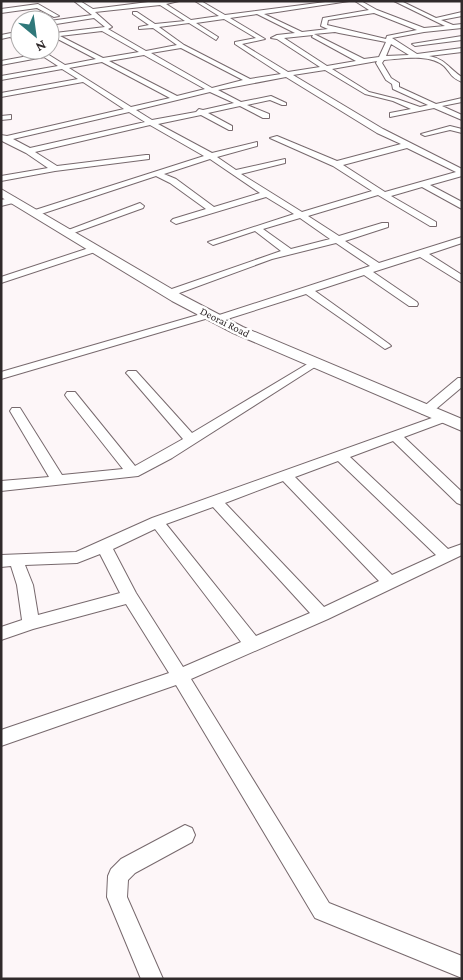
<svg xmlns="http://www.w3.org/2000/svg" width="463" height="980" viewBox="0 0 463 980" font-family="'Crimson Pro',serif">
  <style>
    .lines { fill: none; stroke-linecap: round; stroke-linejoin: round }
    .street-casing { stroke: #77696d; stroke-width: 2 }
    .secondary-casing { stroke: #77696d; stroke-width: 2 }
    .street { fill: #fff; fill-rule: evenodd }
    .secondary { fill: #fff; fill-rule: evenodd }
    .labels { text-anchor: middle; stroke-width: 5; stroke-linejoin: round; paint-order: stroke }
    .far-street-label { font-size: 11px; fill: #302a2b; stroke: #fff }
  </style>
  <rect width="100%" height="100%" fill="#fdf6f8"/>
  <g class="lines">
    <defs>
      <g id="street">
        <path d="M74 1H80L93 9 156 1H179L166 4 191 20 219 16 195 1H201L225 15 333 1H349L264 14 302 32 328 29 321 26 323 18 369 10 355 1H361L377 10 424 28 445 26 394 1H401L436 18 462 12V16L441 20 453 25 462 24V28L424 32 392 38 417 54 462 48V52L429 56C446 59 449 69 462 77V82C450 77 451 73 444 66 429 53 401 59 384 60L382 63 391 78 399 83V87L436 104 462 98V102L442 106 462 115V120L434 108 390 117V113L411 109 393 101 365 94 325 70 293 75 383 129 462 169V176L430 185 462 202V209L422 187 391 196 436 222V226H430L378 195 308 216 339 236 382 223H388V227L345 241 379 263 462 237V243L429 254 462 275V283L420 257 373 272 417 302 418 304 417 306H409L364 275 315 291 389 344 391 346 385 349 306 294 221 321 217 322 212 319 213 317 370 266 336 243 272 259 174 295H166L165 293 166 291 281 251 255 231 213 245 208 242 294 214 266 197 176 224 171 221 173 219 206 209 170 183 156 176 38 215H32V211L204 156 150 125 35 152 57 166 146 155H149V159L55 171 1 181V176L48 168 26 153 2 141 1 135 7 136 124 109 83 82 1 97V93L78 79 62 69 1 80V76L58 66 44 57 1 65V61L39 54 34 50H41L65 65 96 59 50 35V31L55 33 105 27 94 18 50 25V21L92 15ZM160 5 185 21 155 24 137 12H133V14L149 25 139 27V29L153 28 177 45 146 51 108 29 112 27 95 12ZM374 13 417 30 387 36 386 39 327 25 328 20ZM257 14 295 33 277 35 271 38 277 39 320 67 288 72 242 44 265 39 230 18ZM224 19 256 38 235 42V44L281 74 250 79 184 45 159 27 189 23 216 40 218 37 196 23ZM102 31 139 52 103 58 60 36ZM335 32 339 33 386 42 379 57 364 59 314 34ZM313 35 312 37 356 61 327 66 284 38ZM391 44 409 55 386 56ZM181 48 243 80 212 88 151 53ZM144 55 205 89 177 96 109 61ZM377 61 376 63 386 80 392 84 393 89 428 105 420 107 397 99 369 92 332 69ZM102 62 170 98 131 107 69 68ZM286 77 377 133 401 144 337 161 277 136 270 138 333 166 372 191 302 212 241 174 285 163V159L236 170 217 157 257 146V142L212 153 158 124 201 115 229 130H232V126L208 113 240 106 263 118H269V114L247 105 270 100 282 105H286V103L271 96 241 102 218 90ZM210 92 234 103 203 110 199 109 196 112 152 120 136 110ZM129 112 145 122 30 148 13 139ZM407 148 456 172 385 192 343 165ZM210 159 260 193 214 207 176 179 164 174ZM300 218 330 239 291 249 263 229Z"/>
        <polygon points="38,4 59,16 54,17 37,8 1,13 1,9"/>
        <polygon points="11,33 20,37 20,41 10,37 1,39 1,35"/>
        <polygon points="462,36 462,40 415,46 412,44"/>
        <polygon points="11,115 11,119 1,120 1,116"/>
        <polygon points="450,126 462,129 462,133 450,130 425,136 421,134"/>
        <polygon points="14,197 18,200 17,202 1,206 1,200"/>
        <polygon points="140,203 144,206 143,208 71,234 65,234 63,232"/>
        <polygon points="95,246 100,249 98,251 1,283 1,277"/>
        <polygon points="208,312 212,313 213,315 212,317 1,379 1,372"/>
        <polygon points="314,360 320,363 318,365 172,458 138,476 1,491 1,481 49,477 10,411 12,408 20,408 62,475 123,469 67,398 65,395 67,392 75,392 135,466 183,439 128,375 126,373 128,371 136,371 192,433"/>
        <polygon points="458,378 462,378 462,387 430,414 422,414 420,411 422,408"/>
        <path d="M443 414 447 415 449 418 447 421 404 437 462 492V505L457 503 393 441 350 457 448 549 462 544V555L328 619 191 679 329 903 462 956V978L315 918 176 685 1 746V730L169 673 126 604 33 629 1 640V627L22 620 17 585 11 566 1 567V555L76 552 152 518ZM338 461 436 555 392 575 295 477ZM283 481 379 581 324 607 225 503ZM213 507 310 613 256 636 166 524ZM155 529 241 642 183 667 136 593 113 549ZM100 554 120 593 38 615 33 585 25 565 77 563Z"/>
        <polygon points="185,825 192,828 195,835 192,842 135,873 128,880 127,897 163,979 141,979 107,897 108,876 111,869 121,859"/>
      </g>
      <polygon id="secondary" points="1,189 182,295 243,327 462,419 462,431 233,333 172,301 1,197"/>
    </defs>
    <!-- street casing -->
    <use href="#street" class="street-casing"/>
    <!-- secondary casing -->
    <use href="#secondary" class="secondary-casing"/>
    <!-- street -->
    <use href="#street" class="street"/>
    <!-- secondary -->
    <use href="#secondary" class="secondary"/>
  </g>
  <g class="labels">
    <!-- far-street labels -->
    <g class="far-street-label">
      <text transform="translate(225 322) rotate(27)" y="4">Deorai Road</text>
    </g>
  </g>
  <!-- border -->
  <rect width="463" height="980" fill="none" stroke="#302a2b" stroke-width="5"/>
  <!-- north arrow -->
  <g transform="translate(35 35) rotate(151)"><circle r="24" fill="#ffffff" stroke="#acaaaa"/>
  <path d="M0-4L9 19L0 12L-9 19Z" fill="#2f787a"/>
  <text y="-8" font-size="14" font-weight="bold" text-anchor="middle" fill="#302a2b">N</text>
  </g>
</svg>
